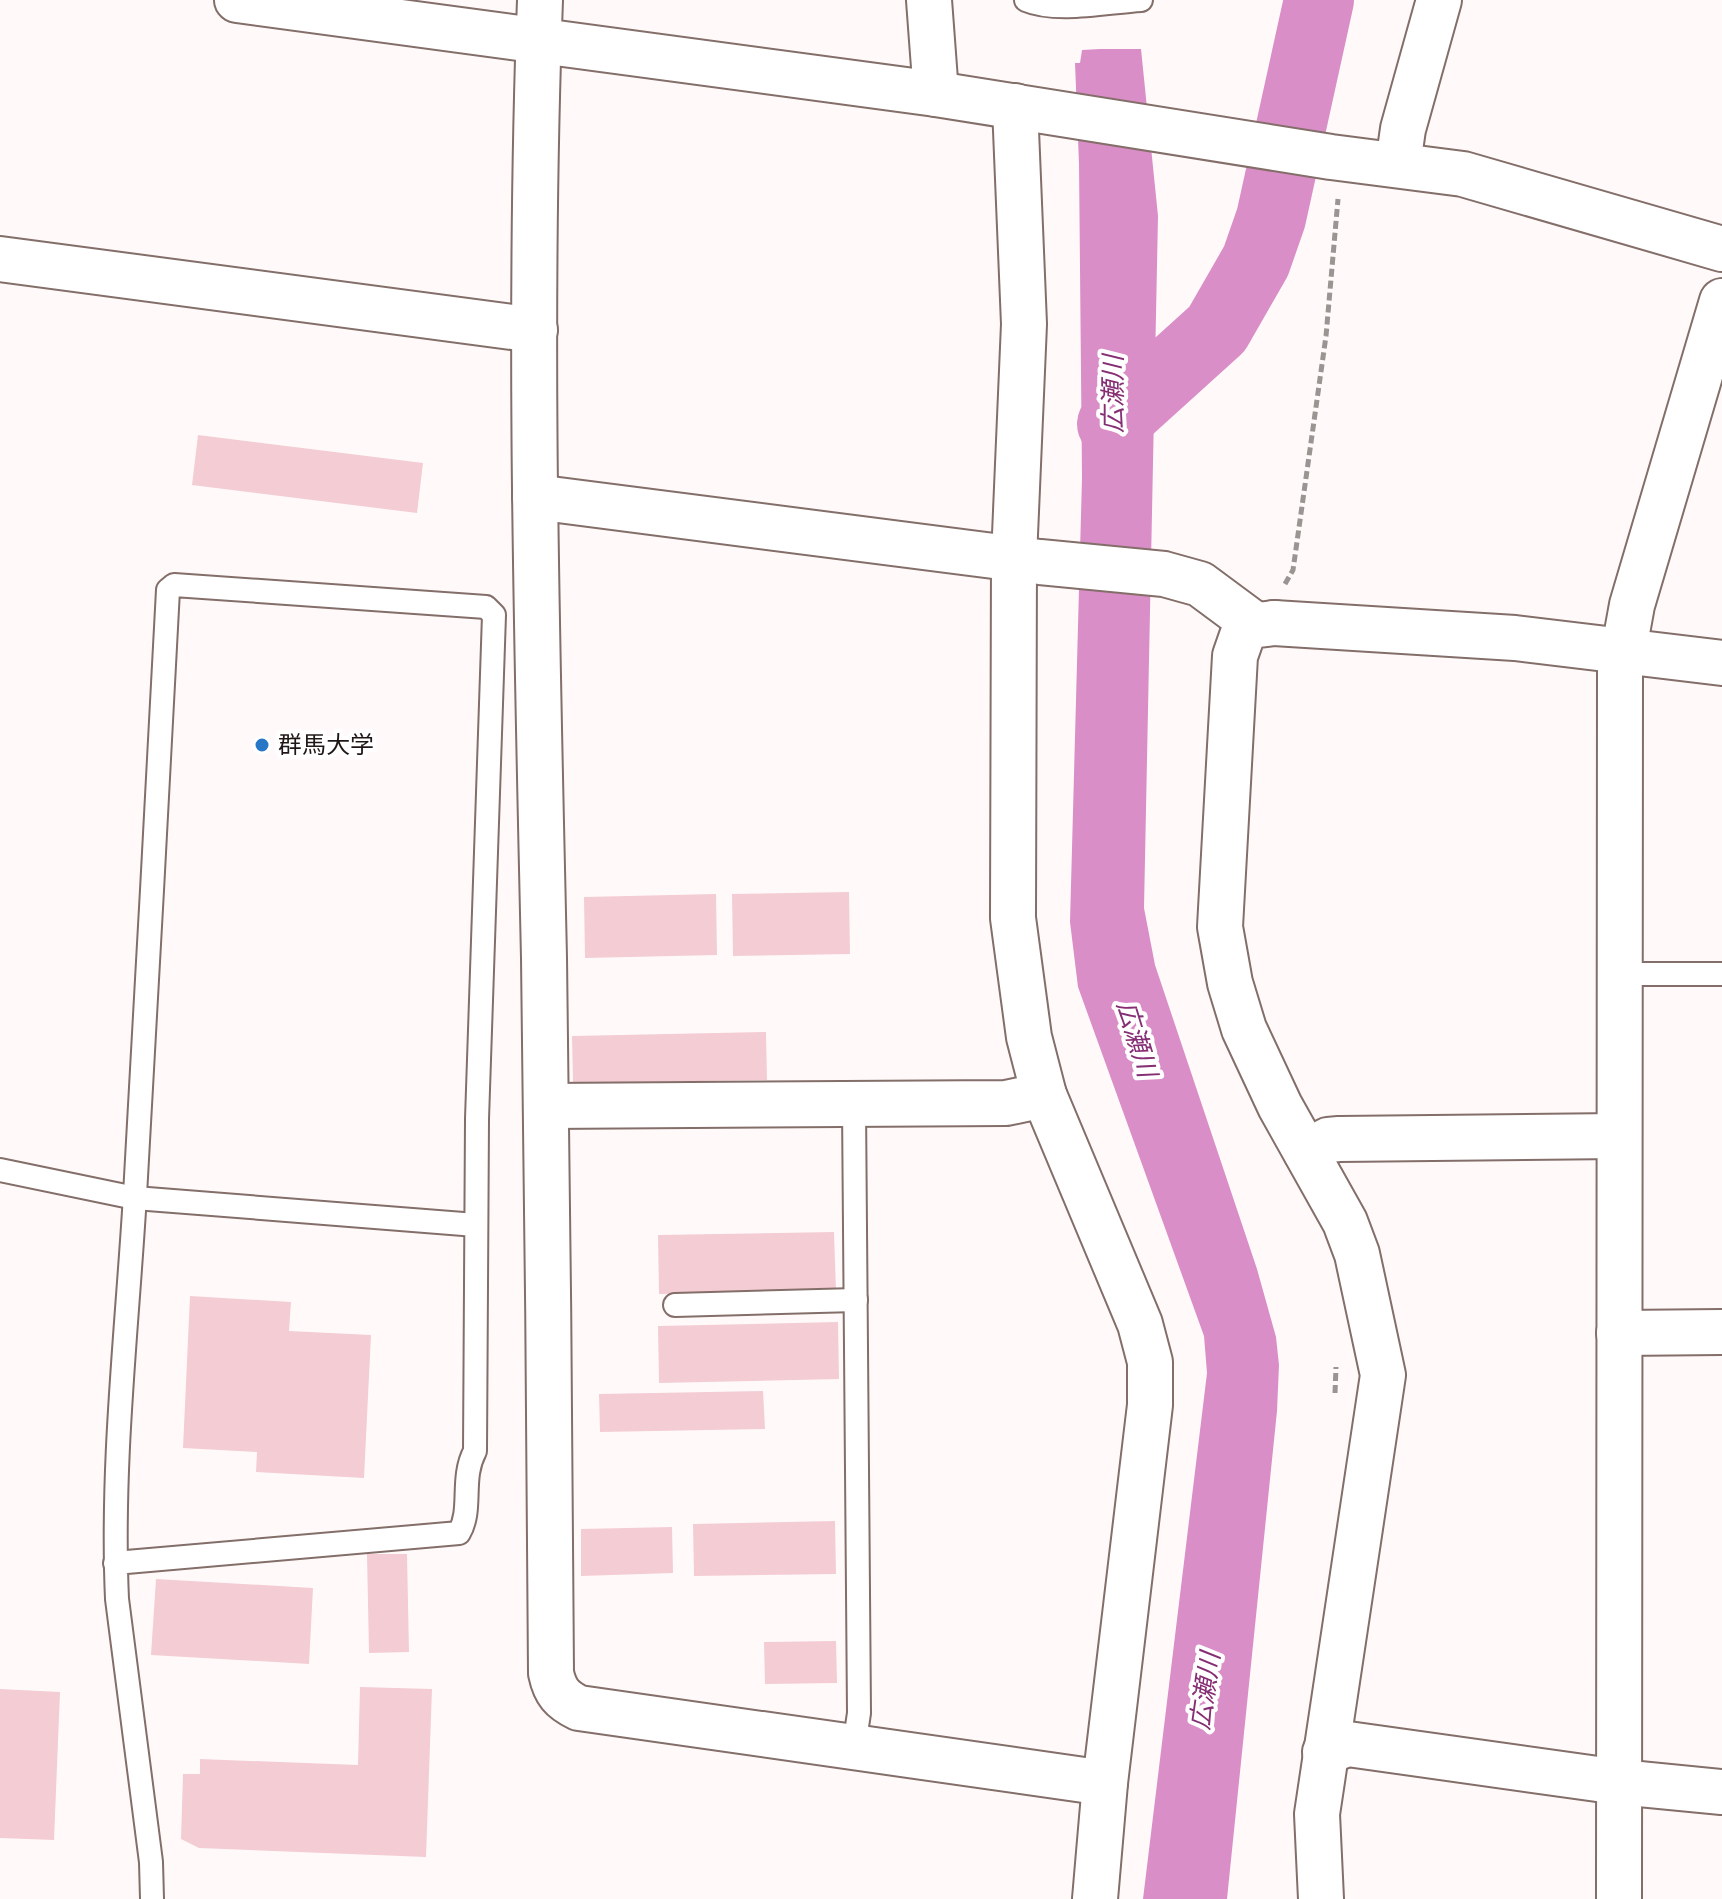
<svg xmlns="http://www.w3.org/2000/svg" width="1722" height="1899" viewBox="0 0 1722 1899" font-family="Cabin,'Noto Sans JP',sans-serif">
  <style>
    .water { fill: #da8ec7 }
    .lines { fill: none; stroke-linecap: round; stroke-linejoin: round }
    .river { stroke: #da8ec7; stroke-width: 70 }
    .building { fill: #f4ccd4 }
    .service-casing { stroke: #836e69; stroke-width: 26 }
    .minor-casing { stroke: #836e69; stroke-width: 48 }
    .tertiary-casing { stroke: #836e69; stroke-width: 48 }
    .path { stroke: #9a9492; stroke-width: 5; stroke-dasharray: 8 4; stroke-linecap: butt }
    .service { stroke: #fff; stroke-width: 22 }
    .minor { stroke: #fff; stroke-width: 44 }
    .tertiary { stroke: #fff; stroke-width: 44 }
    .poi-dot { fill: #2877c6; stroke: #fff; stroke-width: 3 }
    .labels { text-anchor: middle; stroke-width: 8; stroke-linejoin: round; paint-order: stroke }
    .poi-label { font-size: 24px; fill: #1f1715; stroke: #fff; text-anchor: start }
    .water-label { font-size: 26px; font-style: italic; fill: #862e74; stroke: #fff }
  </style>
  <rect width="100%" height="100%" fill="#fffaf9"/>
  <!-- water -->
  <polygon class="water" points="1100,49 1141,49 1158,216 1144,908 1155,965 1257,1269 1276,1337 1279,1365 1277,1411 1227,1899 1143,1899 1207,1373 1204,1336 1078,987 1070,922 1082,478 1079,164 1075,63 1080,63 1082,50"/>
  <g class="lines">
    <!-- river -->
    <polyline class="river" points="1112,424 1217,329 1256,261 1271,218 1319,0"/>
  </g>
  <!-- building -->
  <g class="building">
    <polygon points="198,435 423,463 417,513 192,485"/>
    <polygon points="849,892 850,954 733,956 732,894"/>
    <polygon points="716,894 717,955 585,958 584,897"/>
    <polygon points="766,1032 767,1080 573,1083 572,1036"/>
    <polygon points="834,1232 836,1291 659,1294 658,1235"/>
    <polygon points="190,1296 291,1302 289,1331 371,1335 364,1478 256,1472 257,1452 183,1448"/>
    <polygon points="838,1322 839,1379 659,1383 658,1326"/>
    <polygon points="763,1391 765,1429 600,1432 599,1394"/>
    <polygon points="835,1521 836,1574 694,1576 693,1524"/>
    <polygon points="672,1527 673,1573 581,1576 581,1529"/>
    <polygon points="367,1554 407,1554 409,1652 369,1653"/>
    <polygon points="156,1579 313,1588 309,1664 151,1655"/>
    <polygon points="836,1641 837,1683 765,1684 764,1642"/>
    <polygon points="360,1687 432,1689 426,1857 199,1848 181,1839 183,1774 200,1774 200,1759 358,1765"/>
    <polygon points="0,1689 60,1692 54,1840 0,1838"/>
  </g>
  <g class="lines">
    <defs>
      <g id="service">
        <path d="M1026 0C1057 13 1107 2 1141 0"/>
        <polyline points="1620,974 1722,974"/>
        <polyline points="0,1170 135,1198 476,1225"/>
        <polyline points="675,1305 856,1300"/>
        <path d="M115 1563 459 1533C473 1509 460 1479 475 1451L477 1119 494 615 486 607 174 585 168 590C157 792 147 993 135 1195 127 1330 111 1464 117 1599L151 1862 152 1899"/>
        <polyline points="854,1747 859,1713 854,1106"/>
      </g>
      <g id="minor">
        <path d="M540 0C528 319 537 639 544 958 548 1196 549 1435 551 1673 555 1692 562 1700 579 1708L1105 1783"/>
        <polyline points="929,0 936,94"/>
        <polyline points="1015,106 1024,324 1014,558 1013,918 1029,1037 1044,1095 1140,1324 1150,1362 1150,1405 1105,1783 1095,1899"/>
        <polyline points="1398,164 1403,129 1439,0"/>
        <polyline points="0,259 535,330"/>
        <polyline points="535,497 1040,562 1164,574 1200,584 1254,624"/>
        <polyline points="1274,623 1250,626 1242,636 1235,656 1220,927 1230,983 1244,1029 1280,1106 1345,1222 1357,1254 1383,1375 1317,1814 1321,1899"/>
        <polyline points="547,1106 1006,1103 1044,1095"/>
        <polyline points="1306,1152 1328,1140 1339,1139 1619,1136"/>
        <polyline points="1619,1333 1722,1332"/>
        <polyline points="1325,1752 1348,1744 1619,1782 1722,1792"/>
        <polyline points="1619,1899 1620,671 1632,605 1722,301"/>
      </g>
      <g id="tertiary">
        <polyline points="237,0 936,94 1331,157 1463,174 1722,249"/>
        <polyline points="1274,623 1515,638 1722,663"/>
      </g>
    </defs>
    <!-- service casing -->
    <use href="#service" class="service-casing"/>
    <!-- minor casing -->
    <use href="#minor" class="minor-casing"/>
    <!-- tertiary casing -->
    <use href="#tertiary" class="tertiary-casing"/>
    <!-- path -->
    <g class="path">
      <polyline points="1285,584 1293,570 1326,336 1338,199"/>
      <polyline points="1335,1393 1336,1367"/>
    </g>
    <!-- service -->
    <use href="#service" class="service"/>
    <!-- minor -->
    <use href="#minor" class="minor"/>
    <!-- tertiary -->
    <use href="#tertiary" class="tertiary"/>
  </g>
  <!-- markers -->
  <circle class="poi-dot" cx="262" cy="745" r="8"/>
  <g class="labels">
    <!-- poi labels -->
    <g class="poi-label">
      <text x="278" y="753">群馬大学</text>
    </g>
    <!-- water labels -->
    <g class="water-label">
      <text transform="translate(1113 394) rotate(-90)" y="9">広瀬川</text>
      <text transform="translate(1137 1039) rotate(73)" y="9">広瀬川</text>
      <text transform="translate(1205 1691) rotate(-82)" y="9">広瀬川</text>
    </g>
  </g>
</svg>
